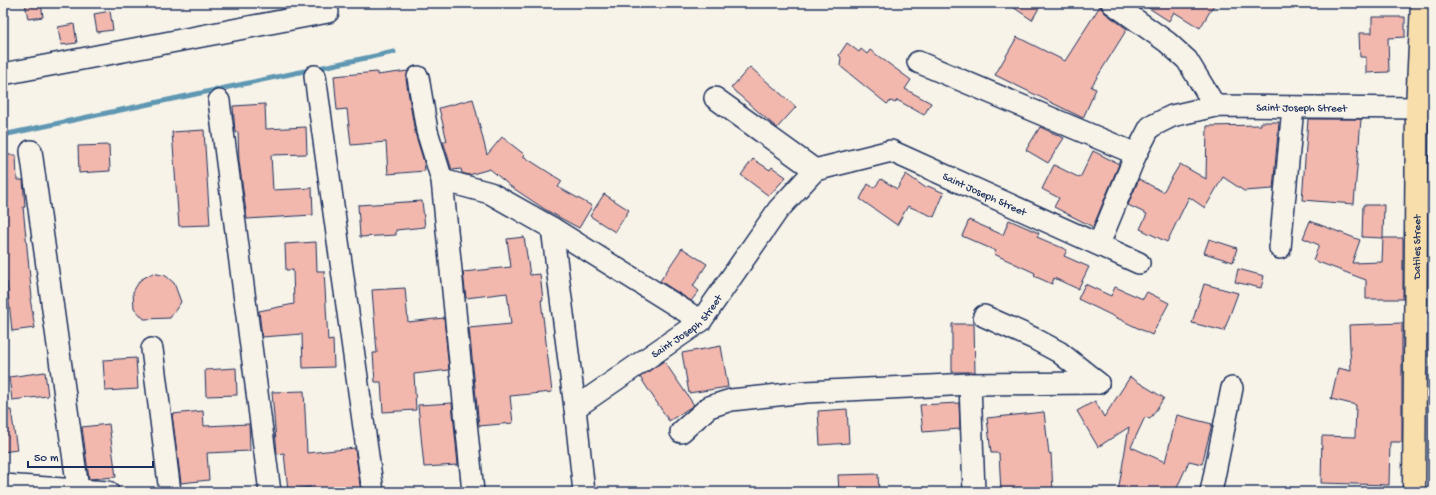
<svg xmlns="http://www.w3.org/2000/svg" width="1436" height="495" viewBox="0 0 1436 495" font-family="'Gochi Hand',sans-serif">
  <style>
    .green { fill: #c2e7a1; stroke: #6e8b80 }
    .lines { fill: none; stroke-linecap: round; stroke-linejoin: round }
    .stream { stroke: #5f97b3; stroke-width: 5 }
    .building { fill: #f2b8ae; stroke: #1b2f5e }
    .minor-casing { stroke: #1b2f5e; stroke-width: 24 }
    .major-casing { stroke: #1b2f5e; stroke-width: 25 }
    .minor { stroke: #f7f3e8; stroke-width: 21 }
    .major { stroke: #f8deab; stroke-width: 22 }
    .labels { text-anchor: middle; stroke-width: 3; stroke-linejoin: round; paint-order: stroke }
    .street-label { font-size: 11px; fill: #1b2f5e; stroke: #f7f3e8 }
  </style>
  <rect width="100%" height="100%" fill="#f7f3e8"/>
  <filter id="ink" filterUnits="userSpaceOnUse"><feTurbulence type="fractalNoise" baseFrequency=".025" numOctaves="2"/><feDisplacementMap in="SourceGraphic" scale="8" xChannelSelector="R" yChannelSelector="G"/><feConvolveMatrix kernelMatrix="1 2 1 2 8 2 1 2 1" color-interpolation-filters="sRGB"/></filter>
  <g filter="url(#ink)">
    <!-- green -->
    <polygon class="green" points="1430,350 1433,350 1433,492 1429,492"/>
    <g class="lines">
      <!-- stream -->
      <polyline class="stream" points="3,135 394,52"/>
    </g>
    <!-- building -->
    <g class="building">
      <polygon points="25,3 41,3 43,17 28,19"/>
      <polygon points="1007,3 1042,3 1032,20"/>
      <polygon points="1141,3 1215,3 1200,28 1174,12 1169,21"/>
      <polygon points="1100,6 1105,13 1127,29 1091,87 1096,89 1083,118 995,75 1017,37 1065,61"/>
      <polygon points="110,11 113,30 97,32 94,14"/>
      <polygon points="1372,17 1405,17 1405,37 1388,38 1389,72 1366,73 1366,57 1360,57 1359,33 1372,33"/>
      <polygon points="74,24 77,43 61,45 58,27"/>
      <polygon points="847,43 859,52 861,49 867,54 870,50 911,80 905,89 931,103 924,115 897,100 895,103 891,101 887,104 840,66 841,58 839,55"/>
      <polygon points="750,67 796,107 777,128 731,88"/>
      <polygon points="408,71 406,79 415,133 424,162 425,171 388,174 386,142 351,145 347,109 337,110 334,76 377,72 377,75"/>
      <polygon points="473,99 487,155 502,137 525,155 523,156 562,181 558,187 592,206 579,228 546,210 510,186 490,169 469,175 462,173 461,169 452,170 443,141 447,141 439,108"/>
      <polygon points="265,104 266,129 306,127 307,154 271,155 273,190 312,188 313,215 247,219 239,161 238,132 235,132 233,106"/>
      <polygon points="1308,119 1361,119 1354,204 1302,200"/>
      <polygon points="1261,122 1279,122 1273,189 1244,191 1223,177 1205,208 1189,197 1167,242 1140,229 1147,214 1128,205 1139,179 1163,192 1180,164 1206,179 1207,126 1261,125"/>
      <polygon points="1040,127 1064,138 1048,163 1026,150"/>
      <polygon points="204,130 210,225 179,226 172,132"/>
      <polygon points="109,145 110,171 79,173 78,146"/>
      <polygon points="1093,151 1119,164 1093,227 1054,207 1059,198 1042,189 1054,165 1080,178"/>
      <polygon points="3,155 16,155 17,180 23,180 25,207 23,207 32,298 30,298 35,328 12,331 7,282 3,282"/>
      <polygon points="753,159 770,170 772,167 786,177 769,196 741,175"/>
      <polygon points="906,174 926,188 928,186 944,193 934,217 908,206 897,225 860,199 868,184 874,188 881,179 897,189"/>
      <polygon points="604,194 629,210 615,232 590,216"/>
      <polygon points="422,201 425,227 396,230 396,235 360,237 358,205"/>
      <polygon points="1363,205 1384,205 1383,238 1362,237"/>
      <polygon points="969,220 1003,235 1009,220 1039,233 1037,237 1067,250 1064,256 1089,267 1078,289 1054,278 1052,284 1034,276 1035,273 994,254 996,251 962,236"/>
      <polygon points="1310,221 1360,240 1352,263 1382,262 1383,238 1403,238 1403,299 1366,299 1366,280 1313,260 1319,245 1303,238"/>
      <polygon points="524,237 530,275 540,274 543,300 541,300 552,392 510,396 513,423 479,426 469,328 511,324 507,293 466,298 463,272 511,267 507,239"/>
      <polygon points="1209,239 1237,248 1233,262 1204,253"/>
      <polygon points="316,242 317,271 324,271 328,341 333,340 334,367 303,368 302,334 262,337 259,311 294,304 293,270 286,270 285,244"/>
      <polygon points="682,248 707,264 693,286 699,291 691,301 660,281"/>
      <polygon points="1238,269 1264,276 1261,288 1235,282"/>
      <polygon points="153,273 166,276 174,283 181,302 170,318 144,319 134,308 133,292 140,280"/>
      <polygon points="1085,284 1111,296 1115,287 1143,299 1147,292 1169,303 1152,335 1078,299"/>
      <polygon points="1204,284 1238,293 1224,331 1192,323"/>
      <polygon points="405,288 408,322 444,318 449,370 414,374 416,410 383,412 381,382 375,382 373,353 377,353 372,290"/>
      <polygon points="1402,323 1402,442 1390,442 1389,485 1321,483 1322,436 1355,437 1356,405 1331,399 1338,368 1351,371 1349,325"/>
      <polygon points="952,324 974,324 975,372 952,372"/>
      <polygon points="721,346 728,387 689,393 682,353"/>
      <polygon points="136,358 138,389 105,391 103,360"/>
      <polygon points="664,361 694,405 669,421 640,377"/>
      <polygon points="236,368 237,395 206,396 205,370"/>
      <polygon points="45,372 48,396 12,400 9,377"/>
      <polygon points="1130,377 1164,398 1150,419 1145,417 1131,447 1165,462 1177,415 1212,424 1202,464 1189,461 1175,492 1118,492 1129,427 1098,447 1077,411 1095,401 1104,417"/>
      <polygon points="304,391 307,453 355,448 361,492 311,492 310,487 288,490 284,453 277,454 272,392"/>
      <polygon points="452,403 458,465 424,467 418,405"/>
      <polygon points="959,403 960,429 923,432 920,405"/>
      <polygon points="847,409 849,443 820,445 818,411"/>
      <polygon points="3,410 11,410 17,450 3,452"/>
      <polygon points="203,411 204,426 249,424 250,451 207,453 209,480 181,483 172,414"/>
      <polygon points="1044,412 1049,454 1051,453 1053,492 1001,492 999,453 991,453 987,418"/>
      <polygon points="109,424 116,477 89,479 82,427"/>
      <polygon points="878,474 879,492 839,492 838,475"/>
    </g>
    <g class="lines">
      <defs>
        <g id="minor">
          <polyline points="1112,3 1167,42 1187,60 1215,106"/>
          <polyline points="918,62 1136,154"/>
          <polyline points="3,74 328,12"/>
          <polyline points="315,76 373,492"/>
          <polyline points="418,77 427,131 442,180 473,492"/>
          <polyline points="715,98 815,170"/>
          <polyline points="219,101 270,492"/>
          <polyline points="31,151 78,489"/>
          <polyline points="442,180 490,193 552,228 701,321"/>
          <polyline points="552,228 575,408 584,492"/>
          <path id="s1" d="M1099 244 1136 154 1150 127 1172 116 1215 106 1417 108"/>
          <polyline points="1280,248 1293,107"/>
          <polyline points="984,316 1033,338 1059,352 1098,383"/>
          <polyline points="1416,324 1433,324"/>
          <polyline points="152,349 170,492"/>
          <polyline points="970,384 974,492"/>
          <path id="s2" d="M575 408 701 321 778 210 815 170 891 151 1139 263"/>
          <polyline points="681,432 709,407 731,400 806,392 970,384 1098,383"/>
          <polyline points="3,485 108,492"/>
          <polyline points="1211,492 1232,388"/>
        </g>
        <g id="major">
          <path id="s3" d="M1414 492 1417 108 1422 3"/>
        </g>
      </defs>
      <!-- minor casing -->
      <use href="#minor" class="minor-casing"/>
      <!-- major casing -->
      <use href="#major" class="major-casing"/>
      <!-- minor -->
      <use href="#minor" class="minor"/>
      <!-- major -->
      <use href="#major" class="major"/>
    </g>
  </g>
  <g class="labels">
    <!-- street labels -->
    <g class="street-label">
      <text dy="4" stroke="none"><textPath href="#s1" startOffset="283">Saint Joseph Street</textPath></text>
      <text dy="4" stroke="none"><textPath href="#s2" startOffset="524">Saint Joseph Street</textPath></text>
      <text dy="4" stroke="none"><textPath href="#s3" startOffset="245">Datiles Street</textPath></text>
      <text dy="4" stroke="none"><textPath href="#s2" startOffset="139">Saint Joseph Street</textPath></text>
    </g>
  </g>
  <!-- margin -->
  <rect width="1436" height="495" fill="none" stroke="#f7f3e8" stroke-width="16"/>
  <rect x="8" y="8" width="1420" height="479" fill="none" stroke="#1b2f5e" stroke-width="1.5" filter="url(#ink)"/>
  <!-- scale -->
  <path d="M28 461v6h125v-6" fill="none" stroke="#1b2f5e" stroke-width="2"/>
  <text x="34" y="461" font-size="12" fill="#1b2f5e" stroke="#f7f3e8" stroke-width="3" paint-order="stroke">50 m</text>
</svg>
